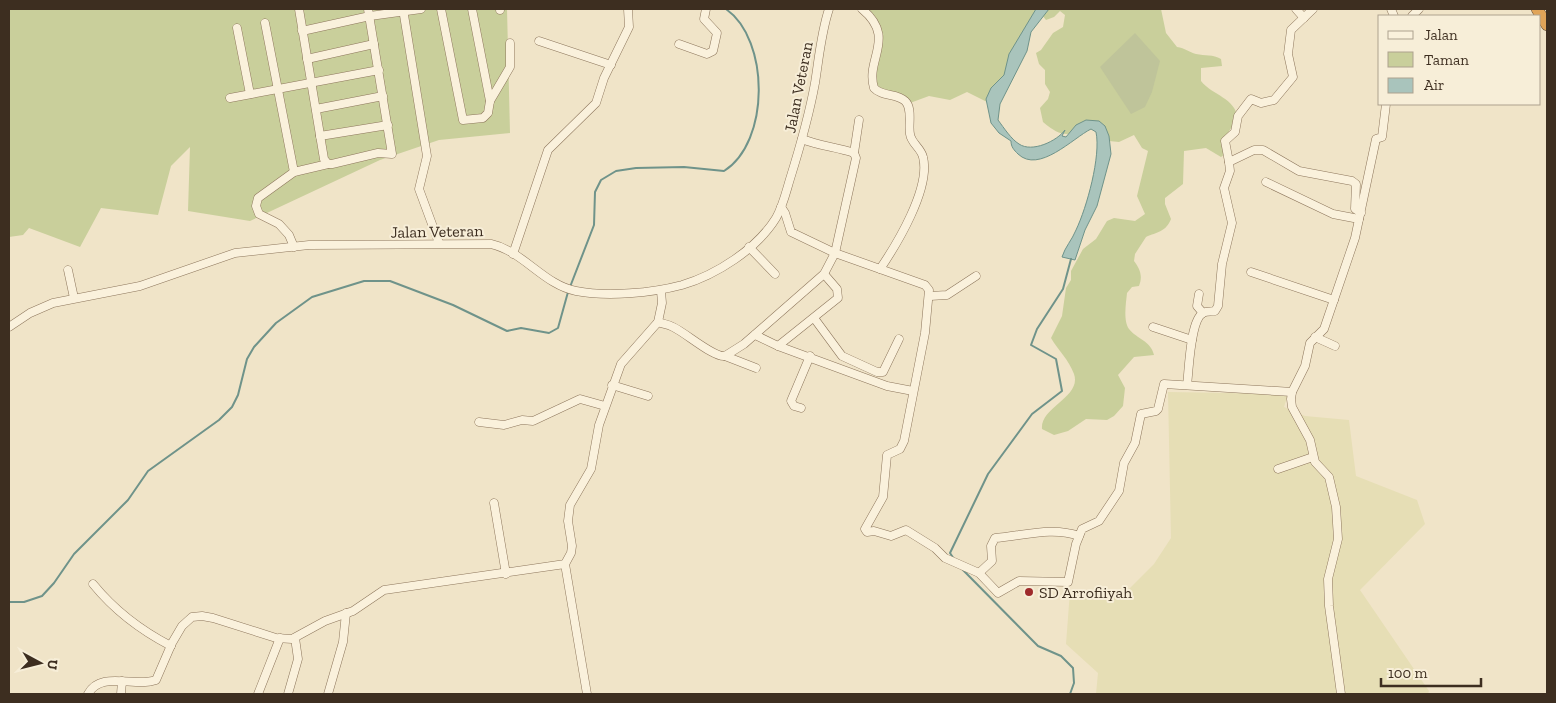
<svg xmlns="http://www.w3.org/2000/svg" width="1556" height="703" viewBox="0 0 1556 703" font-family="'Zilla Slab',serif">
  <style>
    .farmland { fill: #e6deb5 }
    .green { fill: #c9cf9b }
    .cemetery { fill: #bfc49a }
    .water { fill: #a9c4bc; stroke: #6f938a }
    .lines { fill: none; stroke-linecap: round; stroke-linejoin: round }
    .stream { stroke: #6f938a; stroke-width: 2 }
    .minor-casing { stroke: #8d765c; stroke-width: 9 }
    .highway-casing { stroke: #5b4430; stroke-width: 12 }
    .minor { stroke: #faf1dc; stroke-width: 8 }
    .highway { stroke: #e0a458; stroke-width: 11 }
    .poi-dot { fill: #9e2a2b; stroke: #f7eed8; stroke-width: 2 }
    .labels { text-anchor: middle; stroke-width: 4; stroke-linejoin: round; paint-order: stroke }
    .street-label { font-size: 16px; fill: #3d2e20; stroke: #f7eed8 }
    .poi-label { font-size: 16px; fill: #3d2e20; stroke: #f7eed8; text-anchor: start }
  </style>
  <rect width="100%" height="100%" fill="#f0e4c8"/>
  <!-- farmland -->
  <polygon class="farmland" points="1168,392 1288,394 1284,407 1305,416 1349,420 1356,476 1417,500 1425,524 1360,590 1429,691 1428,694 1096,694 1098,673 1066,644 1070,591 1126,592 1154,564 1171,538"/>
  <!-- green -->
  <g class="green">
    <polygon points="9,9 507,9 510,133 439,140 380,160 250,221 188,211 190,147 171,166 158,215 101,208 80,247 29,228 23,235 9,237"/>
    <polygon points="866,9 1036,9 1005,75 989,103 967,92 950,100 929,96 910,103 881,94 873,81 881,44"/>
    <path d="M1048 9H1161L1166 33 1177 47C1185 48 1189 52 1196 54 1205 56 1213 54 1221 59L1222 66 1201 68V81C1213 96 1235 97 1238 119L1229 131 1226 153 1221 157 1206 148 1184 151 1183 184 1165 198V204L1171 219C1166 232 1157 232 1146 237L1135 254 1134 261C1140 269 1143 276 1139 286L1132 287 1127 293C1126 303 1123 321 1129 329 1137 339 1151 341 1154 355L1134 357 1118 375 1125 388 1123 406 1114 416 1107 420 1086 419 1068 431 1054 435 1042 429C1040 407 1082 397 1074 374 1069 360 1058 350 1051 338L1062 316 1066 288 1071 280V271L1083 249 1096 239 1107 221 1114 218 1135 221 1145 214 1137 196 1148 151 1142 148 1134 135 1119 142 1109 141 1097 123C1072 133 1066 142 1043 122L1040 108 1048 99 1050 92 1045 84V70L1039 64 1036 53 1041 50 1053 33 1063 27 1065 15 1060 11 1054 17 1046 20 1042 15Z"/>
  </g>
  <!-- cemetery -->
  <polygon class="cemetery" points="1135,33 1160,61 1152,92 1145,107 1131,114 1100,67"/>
  <!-- water -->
  <path class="water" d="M1036 9H1049L1031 32 1027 51 1000 104 998 120C1004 128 1011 139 1019 144 1032 153 1057 141 1065 130L1062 136 1066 137 1076 125 1086 120 1099 121 1105 126 1109 136 1111 154 1097 206 1085 230 1075 260 1062 257C1065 247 1072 240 1076 230 1087 207 1101 156 1096 132L1091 129C1073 138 1039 174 1018 154 1014 150 1011 147 1011 141L999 133 991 123 986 99 991 88 1004 75 1009 54Z"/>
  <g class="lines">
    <!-- stream -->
    <g class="stream">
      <path d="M570 287 594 225 595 192 601 180 616 171 636 168 684 167 724 171C770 142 770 40 726 9"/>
      <polyline points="954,559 950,553 988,474 1032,414 1062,391 1056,359 1031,345 1037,329 1063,289 1071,259"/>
      <polyline points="962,569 1038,646 1061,656 1073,668 1074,683 1070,694"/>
      <polyline points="9,602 24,602 42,596 54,583 74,554 128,500 148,471 219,420 232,407 238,395 247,359 254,347 276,323 312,297 364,281 390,281 453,305 507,331 521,328 549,333 558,328 568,292"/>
    </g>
    <defs>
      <g id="minor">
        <polyline points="299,9 324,159 328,164 332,164 378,153 392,154 368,9"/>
        <polyline points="403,9 427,156 419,189 439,243"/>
        <polyline points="441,9 463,120 483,118 488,113 490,101 510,67 510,43"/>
        <polyline points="472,9 490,101"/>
        <polyline points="500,9 500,10"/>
        <path d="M862 9C897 38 865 59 874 88 882 97 897 93 905 101 913 108 908 125 910 134 911 143 921 148 923 157 931 188 897 244 880 269"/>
        <polyline points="1296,9 1304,18"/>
        <polyline points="1391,9 1394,16"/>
        <polyline points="1412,16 1419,9"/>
        <polyline points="265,23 294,172"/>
        <polyline points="237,28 250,94"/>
        <polyline points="302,31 370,16 421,9"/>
        <polyline points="539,41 611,65"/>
        <polyline points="679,44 707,54 713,51 717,33 704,19 706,9"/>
        <polyline points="307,59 374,44"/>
        <polyline points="230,98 379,70"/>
        <polyline points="316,109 383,96"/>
        <polyline points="320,136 388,125"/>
        <polyline points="854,153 859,120"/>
        <polyline points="1229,162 1225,141 1235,132 1238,116 1251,99 1261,103 1274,100 1293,77 1288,54 1291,30 1313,9"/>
        <polyline points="1266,182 1333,214 1359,219"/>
        <polyline points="781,207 785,213 791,232 835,253 925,285 929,290 925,333 904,441 900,449 887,455 883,497 865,529 867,532 874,531 891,536 906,530 935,548 945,558 979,573 998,593 1019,581 1068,582 1076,544 1082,529 1099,521 1119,491 1124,463 1135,443 1141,414 1156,411 1158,409 1164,384 1292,392"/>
        <polyline points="294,247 289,235 279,224 259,214 256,206 258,198 294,172 328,164"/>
        <polyline points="749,247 775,274"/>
        <polyline points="513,254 548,150 596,103 604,78 629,27 628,9"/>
        <polyline points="68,270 74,298"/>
        <polyline points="1251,272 1334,300"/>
        <polyline points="1199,294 1197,306 1203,313"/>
        <polyline points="930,296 947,295 976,276"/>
        <polyline points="814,318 842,356 877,372 883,372 899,339"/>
        <path d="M658 322C663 324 668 324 673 327 686 333 714 358 725 356L744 344 824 274 835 253 856 158 854 153C837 147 819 146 802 139"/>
        <path d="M9 327 30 313 53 303 140 286 235 253 309 245 491 244C523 251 544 285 576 291 607 297 652 293 682 285 716 275 757 249 776 218 783 206 786 192 790 179 800 147 809 116 815 83 819 58 821 33 829 9"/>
        <polyline points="1153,327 1192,340"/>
        <polyline points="755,335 778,346 887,386 913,391"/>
        <polyline points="1315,337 1335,346"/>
        <polyline points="778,346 838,298 837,289 824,274"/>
        <polyline points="725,356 756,368"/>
        <polyline points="612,385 648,396"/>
        <path d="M1187 385C1189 371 1190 320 1203 313 1206 311 1211 312 1215 311L1218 306 1222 264 1232 223 1224 188 1230 171 1229 162 1254 150H1263L1299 171 1352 181 1356 184 1355 209 1361 213"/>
        <polyline points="801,408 794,406 791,401 810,356"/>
        <polyline points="479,422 504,425 522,420 533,421 580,399 605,406"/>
        <polyline points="1278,469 1313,457"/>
        <polyline points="494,503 506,574"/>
        <polyline points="565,564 587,694"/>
        <path d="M979 573 992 561 991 546 995 538C1023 536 1052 526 1079 536"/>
        <path d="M93 584C115 611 140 630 171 646"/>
        <path d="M88 694C101 670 135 688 156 680L172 643 182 626 192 617 202 616 213 618 276 638 292 639 325 621 353 611 384 590 565 564 571 553 572 546 568 521 570 505 591 469 599 425 621 364 658 322 662 303 661 291"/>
        <polyline points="121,694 122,681"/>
        <polyline points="258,694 280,638"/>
        <polyline points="288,694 298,659 295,638"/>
        <polyline points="328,694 343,642 346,613"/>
        <polyline points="1341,694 1329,606 1328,579 1338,539 1336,507 1329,477 1315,462 1310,440 1292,407 1291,399 1292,392 1305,366 1310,343 1324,329 1355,238 1376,139 1382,137 1386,104"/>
      </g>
      <polyline id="highway" points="1537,9 1547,25"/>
    </defs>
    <!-- minor casing -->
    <use href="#minor" class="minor-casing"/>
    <!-- highway casing -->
    <use href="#highway" class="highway-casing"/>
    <!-- minor -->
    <use href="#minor" class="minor"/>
    <!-- highway -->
    <use href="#highway" class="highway"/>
  </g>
  <!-- markers -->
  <circle class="poi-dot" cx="1029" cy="592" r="5"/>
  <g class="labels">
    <!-- street labels -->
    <g class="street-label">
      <text transform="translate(798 87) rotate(-79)" y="6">Jalan Veteran</text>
      <text transform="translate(437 231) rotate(-1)" y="6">Jalan Veteran</text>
    </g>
    <!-- poi labels -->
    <g class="poi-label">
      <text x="1039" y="598">SD Arrofiiyah</text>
    </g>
  </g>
  <!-- border -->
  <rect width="1556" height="703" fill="none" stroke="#3d2e20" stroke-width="20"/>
  <!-- legend -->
  <rect x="1378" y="15" width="162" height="90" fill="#f7eed8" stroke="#ada18e"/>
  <rect x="1388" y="31" width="25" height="8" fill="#faf1dc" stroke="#ada18e"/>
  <text x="1424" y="40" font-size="15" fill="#3d2e20">Jalan</text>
  <rect x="1388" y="52" width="25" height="15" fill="#c9cf9b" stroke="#ada18e"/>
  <text x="1424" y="65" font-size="15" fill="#3d2e20">Taman</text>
  <rect x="1388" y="78" width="25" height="15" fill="#a9c4bc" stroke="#ada18e"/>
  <text x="1424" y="90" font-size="15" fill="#3d2e20">Air</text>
  <!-- north arrow -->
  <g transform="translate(40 663) rotate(97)" stroke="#f7eed8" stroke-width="4" paint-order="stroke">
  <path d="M0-4L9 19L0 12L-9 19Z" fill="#3d2e20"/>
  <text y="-8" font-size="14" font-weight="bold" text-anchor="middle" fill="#3d2e20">U</text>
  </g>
  <!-- scale -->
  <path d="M1381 678v8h100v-8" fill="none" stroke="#3d2e20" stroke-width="2.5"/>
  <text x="1388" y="678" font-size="15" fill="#3d2e20" stroke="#f7eed8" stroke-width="4" paint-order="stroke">100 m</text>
</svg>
